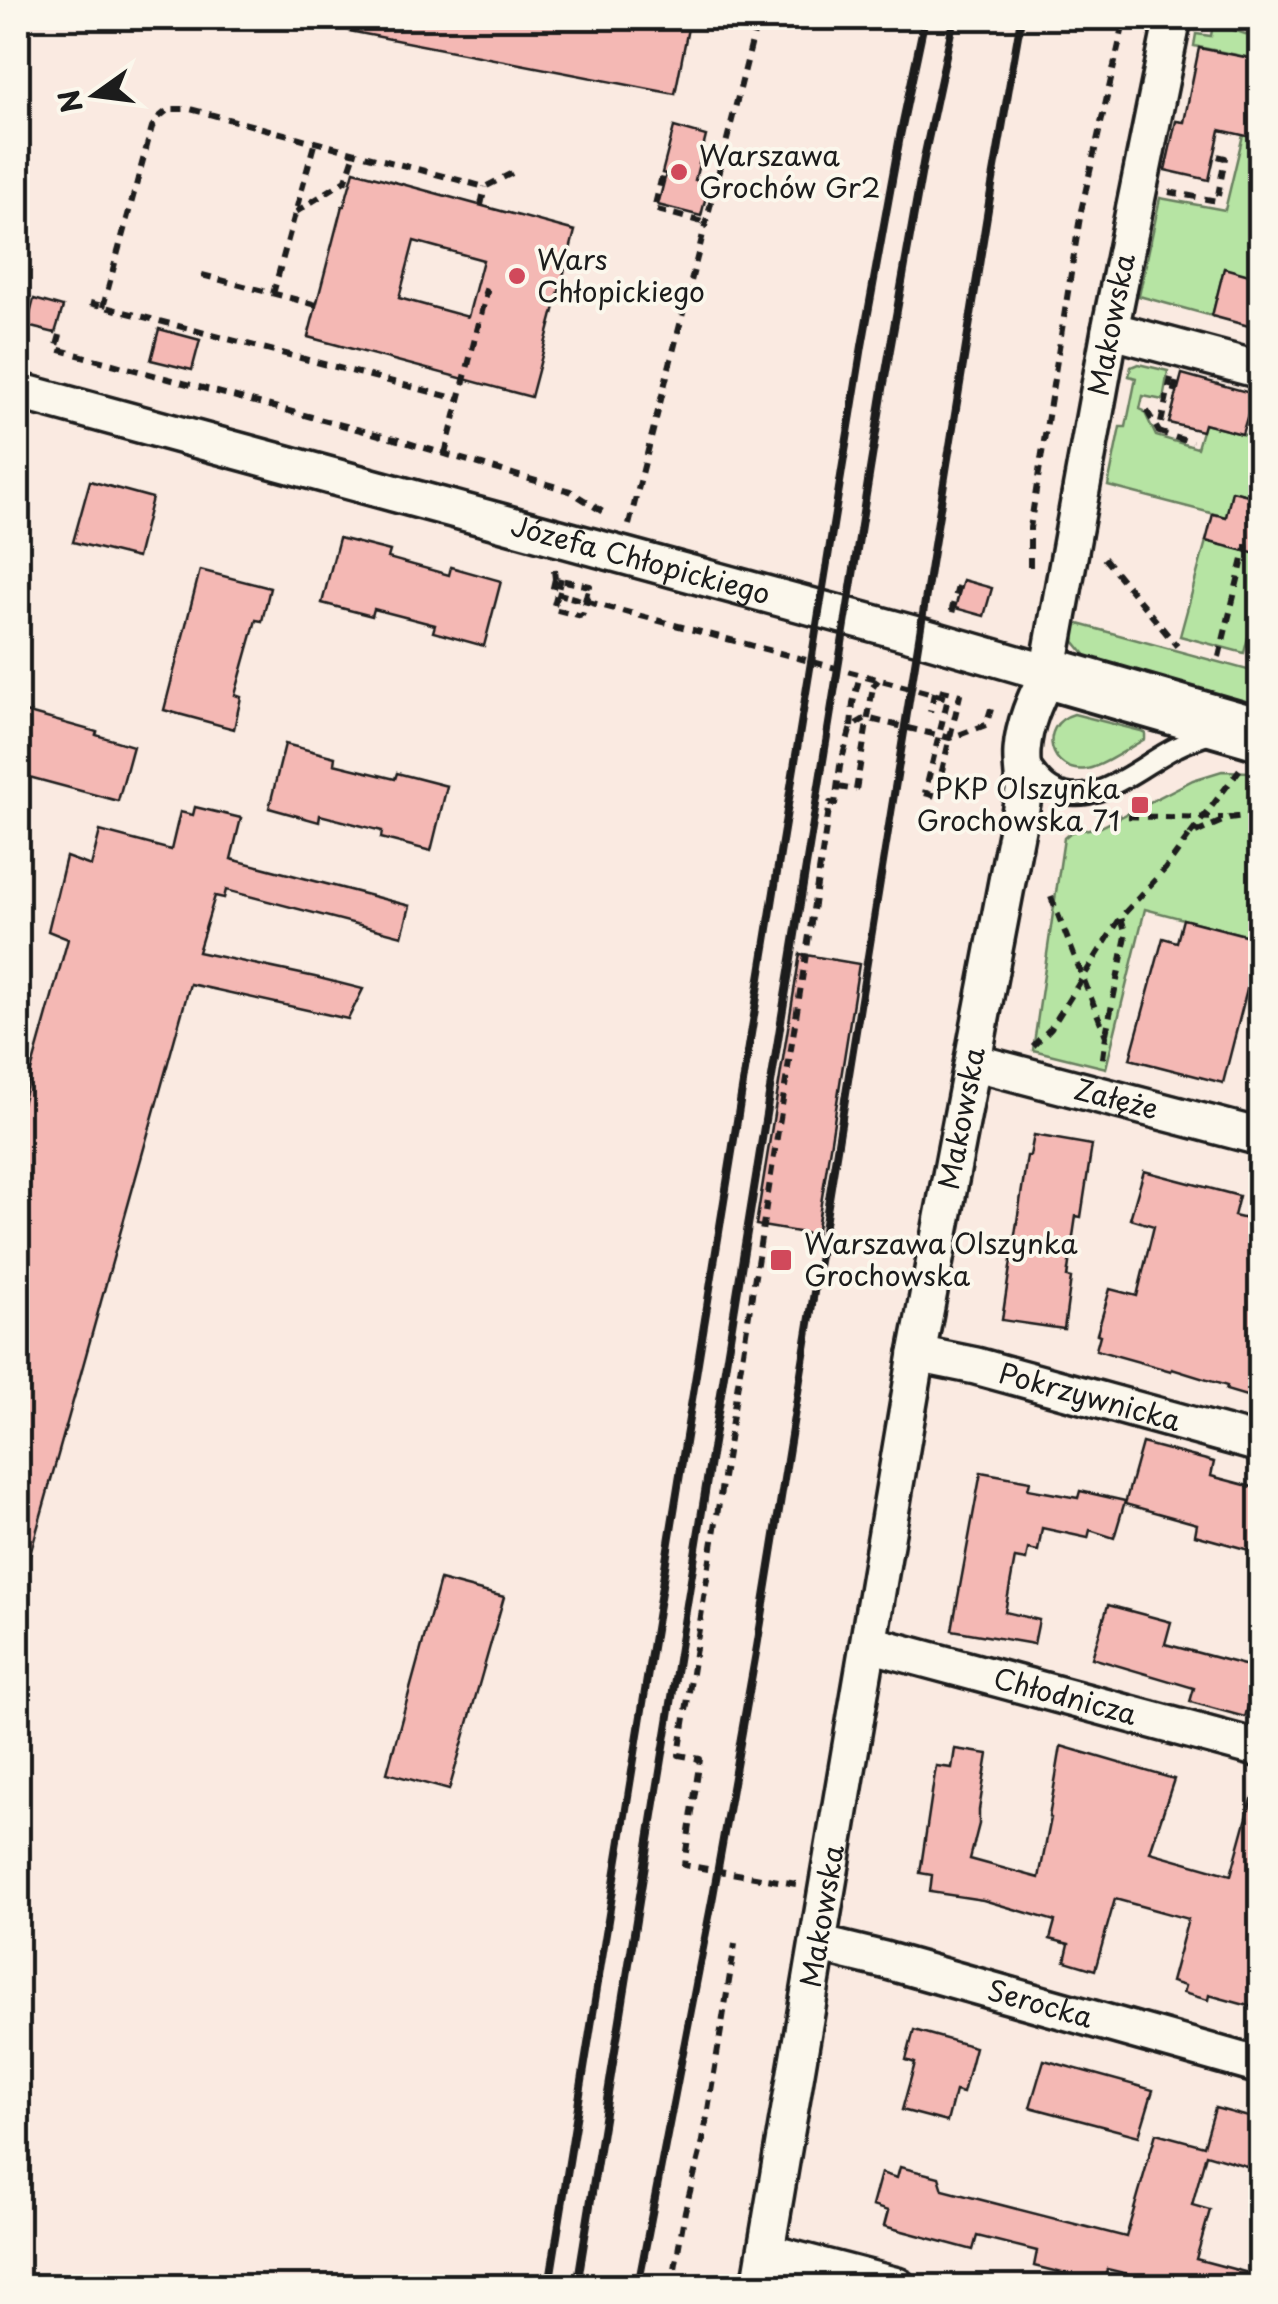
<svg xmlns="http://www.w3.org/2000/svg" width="1278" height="2304" viewBox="0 0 1278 2304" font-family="'Playpen Sans',sans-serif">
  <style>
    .green { fill: #b6e4a3; stroke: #698060; stroke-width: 2.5 }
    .building { fill: #f4b8b4; stroke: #1c1c1c; stroke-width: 2.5; fill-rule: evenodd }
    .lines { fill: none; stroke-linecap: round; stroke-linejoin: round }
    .lane-casing { stroke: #1c1c1c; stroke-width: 25 }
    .street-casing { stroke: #1c1c1c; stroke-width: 42 }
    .secondary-casing { stroke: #1c1c1c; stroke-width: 58 }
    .path { stroke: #1c1c1c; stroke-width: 6; stroke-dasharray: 10 8; stroke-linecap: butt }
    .lane { stroke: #fbf7ec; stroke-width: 18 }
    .street { stroke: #fbf7ec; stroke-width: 35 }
    .secondary { stroke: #fbf7ec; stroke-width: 50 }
    .rail { stroke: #1c1c1c; stroke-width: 8 }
    .path-bridge { stroke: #1c1c1c; stroke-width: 6; stroke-dasharray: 10 8; stroke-linecap: butt }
    .poi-dot { fill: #d1495b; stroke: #fbf7ec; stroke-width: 4 }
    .labels { text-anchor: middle; stroke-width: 8; stroke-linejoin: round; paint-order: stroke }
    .poi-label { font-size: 28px; fill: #1c1c1c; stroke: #fbf7ec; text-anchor: start }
    .street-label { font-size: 28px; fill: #1c1c1c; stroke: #fbf7ec }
  </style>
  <rect width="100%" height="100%" fill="#faeae1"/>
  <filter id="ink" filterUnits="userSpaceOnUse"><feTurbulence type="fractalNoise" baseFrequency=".01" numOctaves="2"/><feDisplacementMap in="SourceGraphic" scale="20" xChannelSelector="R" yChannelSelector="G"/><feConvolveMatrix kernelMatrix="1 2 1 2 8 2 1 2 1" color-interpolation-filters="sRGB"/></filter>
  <g filter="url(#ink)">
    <!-- green -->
    <g class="green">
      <polygon points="1213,23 1260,39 1260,60 1194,46 1196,34 1211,36"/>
      <polygon points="1243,135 1260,139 1260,278 1224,269 1212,316 1139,296 1160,198 1225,210"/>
      <polygon points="1138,364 1168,371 1163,400 1143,396 1140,409 1144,411 1156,436 1197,448 1204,424 1257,438 1260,429 1260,498 1232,491 1226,517 1108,486 1120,427 1126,427 1136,378 1129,376 1131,367"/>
      <polygon points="1206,541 1242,550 1255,544 1260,546 1260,590 1244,653 1180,636"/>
      <polygon points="1075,623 1259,673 1250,703 1088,658 1074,641"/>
      <path d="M1074 714 1141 731 1145 733V739C1130 747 1104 766 1087 769 1050 775 1036 725 1074 714Z"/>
      <polygon points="1222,771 1251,772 1260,775 1260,939 1145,909 1106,1068 1033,1050 1064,838 1071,832 1101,827 1193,780"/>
    </g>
    <!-- building -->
    <g class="building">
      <polygon points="350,18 690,18 675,94 349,31"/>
      <polygon points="1199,48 1260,60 1260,139 1220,130 1209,180 1165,170 1176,121 1184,122"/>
      <polygon points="674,127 706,136 695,180 709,184 701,216 658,205 666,174 662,173"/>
      <path d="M354 171 575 231 531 397 308 337 342 206H344ZM414 241 483 260 468 317 399 298Z"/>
      <polygon points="1224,268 1260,278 1260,329 1212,316"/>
      <polygon points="34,299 63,307 55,333 27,326"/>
      <polygon points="159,329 200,340 192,370 151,360"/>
      <polygon points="1182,374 1254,394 1242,434 1204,424 1202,431 1169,423"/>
      <polygon points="90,481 152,498 137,558 73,542"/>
      <polygon points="1232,491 1260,498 1260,555 1206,541 1213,514 1226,517"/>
      <polygon points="339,538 390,551 388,558 449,575 451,567 501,581 484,646 433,632 435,625 374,609 372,616 322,603"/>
      <polygon points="200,570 270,588 262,621 256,620 235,695 241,697 234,729 164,710"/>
      <polygon points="963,580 992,588 984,616 955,608"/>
      <polygon points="18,710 97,732 96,735 133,746 118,801 18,774"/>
      <polygon points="285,744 335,757 334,764 395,779 397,773 447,786 431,851 381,838 382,831 320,815 319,822 269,808"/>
      <polygon points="195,807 241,818 231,859 410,906 402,936 226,890 224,898 215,896 198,952 315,977 363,989 348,1019 190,984 26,1569 18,1568 18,1118 68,939 48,931 66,857 91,866 100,831 171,850 180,812 193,815"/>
      <polygon points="1183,919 1260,939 1223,1083 1130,1059 1163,938 1177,942"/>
      <polygon points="800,954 859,964 816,1235 756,1225"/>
      <polygon points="1034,1135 1092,1145 1081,1217 1076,1216 1067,1277 1071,1278 1064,1329 1002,1320 1027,1156 1030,1156"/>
      <polygon points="1144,1171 1239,1196 1234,1216 1260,1222 1260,1400 1226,1390 1227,1386 1172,1369 1171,1371 1096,1350 1100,1335 1097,1334 1110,1289 1137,1296 1154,1226 1130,1219"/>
      <polygon points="1142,1443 1214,1462 1211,1476 1260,1489 1260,1553 1195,1535 1197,1524 1125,1504"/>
      <polygon points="981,1472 1030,1481 1028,1489 1078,1498 1080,1491 1125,1501 1114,1538 1090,1530 1088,1538 1042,1528 1038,1551 1028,1549 1026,1560 1015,1558 1005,1612 1039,1620 1034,1644 952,1630"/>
      <polygon points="440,1580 504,1597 449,1790 387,1773"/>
      <polygon points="1108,1605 1171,1622 1165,1644 1259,1669 1245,1717 1190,1702 1194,1688 1092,1658"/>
      <polygon points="1061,1746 1174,1779 1150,1852 1231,1875 1252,1799 1260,1800 1260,2009 1209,1995 1208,2000 1183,1993 1185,1986 1171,1982 1188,1919 1115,1899 1095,1970 1065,1961 1069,1944 1050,1939 1055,1921 983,1900 930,1892 932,1875 920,1873 936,1766 952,1768 955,1749 988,1754 979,1810 979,1824 970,1859 1039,1878 1051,1818 1049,1817"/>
      <polygon points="914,2030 975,2047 963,2093 955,2091 947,2122 902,2110 915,2063 906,2060"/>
      <polygon points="1044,2060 1153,2090 1139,2136 1030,2107"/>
      <polygon points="1215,2108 1260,2120 1260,2170 1206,2154 1192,2205 1210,2210 1196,2259 1260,2276 1260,2286 1161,2286 1162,2282 1107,2269 1103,2283 1034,2266 1037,2251 977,2236 973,2250 884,2226 888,2211 872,2206 881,2173 897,2178 900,2167 939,2177 943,2190 1126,2237 1156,2133 1204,2146"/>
    </g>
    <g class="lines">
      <defs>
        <path id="lane" d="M1028 762C1035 772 1043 785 1055 790 1095 810 1143 763 1177 747 1189 741 1201 737 1214 733"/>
        <g id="street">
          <polyline points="1110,330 1260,370"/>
          <path id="s1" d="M18 391 920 636 1048 673"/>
          <path id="s2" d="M973 1062 1260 1137"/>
          <path id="s3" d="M917 1354 976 1366 1260 1444"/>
          <path id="s4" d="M870 1644 1260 1749"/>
          <path id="s5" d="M818 1944 884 1960 1260 2066"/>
          <polyline points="766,2252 897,2286"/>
          <path id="s6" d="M760 2286 917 1354 1024 792C1024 778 1021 764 1022 751 1024 722 1036 698 1048 673L1110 330 1173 18"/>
        </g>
        <polyline id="secondary" points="1048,673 1260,734"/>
      </defs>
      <!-- lane casing -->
      <use href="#lane" class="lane-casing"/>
      <!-- street casing -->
      <use href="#street" class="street-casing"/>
      <!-- secondary casing -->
      <use href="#secondary" class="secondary-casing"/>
      <!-- path -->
      <g class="path">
        <polyline points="664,181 661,180 654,209 706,223"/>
        <polyline points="1169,192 1217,201 1225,158 1214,155"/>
        <polyline points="481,205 485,187"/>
        <polyline points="296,212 346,180 355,153"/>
        <polyline points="202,275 317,305"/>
        <polyline points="1256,277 1259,268 1260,268"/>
        <polyline points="273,294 315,141"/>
        <polyline points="90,303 458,399"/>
        <polyline points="103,307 152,127 159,117 169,109 190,109 485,187 512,173"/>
        <polyline points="60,335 56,349 398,440 570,491 606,514"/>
        <polyline points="1171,378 1159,432 1192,443"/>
        <polyline points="1176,382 1173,394 1176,394"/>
        <polyline points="1147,411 1159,432"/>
        <polyline points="1248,412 1254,414 1256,403"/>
        <polyline points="445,454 487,292 476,288"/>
        <polyline points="629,525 758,18"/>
        <polyline points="1104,558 1177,646"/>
        <polyline points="1030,567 1030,528 1081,211 1125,18"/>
        <polyline points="554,570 555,579 590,586 582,616"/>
        <polyline points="555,579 552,592 570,597"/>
        <polyline points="956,610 952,609 960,579"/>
        <polyline points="1219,657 1246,547 1243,547"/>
        <polyline points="873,687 878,680"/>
        <polyline points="851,727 853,703 860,675"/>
        <polyline points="838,787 856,790"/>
        <polyline points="925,793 936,796 960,695 935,689 930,712"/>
        <polyline points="1110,816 1223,818"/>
        <polyline points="1190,835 1240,769"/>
        <polyline points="1051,897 1106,1036 1102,1065"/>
        <polyline points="1106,1034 1126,936 1121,917"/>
        <polyline points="1033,1046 1051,1028 1121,917 1165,869 1189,836 1229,818 1260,814"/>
        <polyline points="796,1884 684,1865 700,1759 679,1755 830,803 835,804 840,766 851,727 866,718 950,738 986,725 991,709"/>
        <polyline points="672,2286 685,2211 703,2141 735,1944"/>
      </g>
      <!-- lane -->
      <use href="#lane" class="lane"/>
      <!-- street -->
      <use href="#street" class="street"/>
      <!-- secondary -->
      <use href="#secondary" class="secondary"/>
      <!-- rail -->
      <g class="rail">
        <polyline points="549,2286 862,346 900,136 925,18"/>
        <polyline points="577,2286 883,389 924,158 954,18"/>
        <polyline points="638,2286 713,1896 757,1647 989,203 1021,18"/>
      </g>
      <!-- path-bridge -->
      <g class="path-bridge">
        <polyline points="561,578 553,609 582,616"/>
        <polyline points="570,597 948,698 925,793"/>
        <polyline points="585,601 589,585"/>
        <polyline points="856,790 873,687"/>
      </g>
    </g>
  </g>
  <!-- markers -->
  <g class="poi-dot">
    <circle cx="679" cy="172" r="10"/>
    <circle cx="517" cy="276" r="10"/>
    <rect x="1130" y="795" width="20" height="20" rx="5"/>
    <rect x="769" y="1248" width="24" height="24" rx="5"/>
  </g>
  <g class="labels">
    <!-- poi labels -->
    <g class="poi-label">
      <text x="699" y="166">Warszawa<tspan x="699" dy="32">Grochów Gr2</tspan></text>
      <text x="537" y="270">Wars<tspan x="537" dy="32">Chłopickiego</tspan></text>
      <text x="1120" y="799" text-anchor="end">PKP Olszynka<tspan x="1120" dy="32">Grochowska 71</tspan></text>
      <text x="804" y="1254">Warszawa Olszynka<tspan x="804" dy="32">Grochowska</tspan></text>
    </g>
    <!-- street labels -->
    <g class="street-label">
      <text dy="10" stroke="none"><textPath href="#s6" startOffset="1995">Makowska</textPath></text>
      <text dy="10" stroke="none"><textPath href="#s1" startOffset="645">Józefa Chłopickiego</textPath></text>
      <text dy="10" stroke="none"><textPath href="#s2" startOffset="148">Załęże</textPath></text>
      <text dy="10" stroke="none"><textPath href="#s6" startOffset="1185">Makowska</textPath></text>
      <text dy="10" stroke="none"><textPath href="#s3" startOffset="178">Pokrzywnicka</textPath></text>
      <text dy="10" stroke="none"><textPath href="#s4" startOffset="202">Chłodnicza</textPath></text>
      <text dy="10" stroke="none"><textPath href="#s6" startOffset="375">Makowska</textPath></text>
      <text dy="10" stroke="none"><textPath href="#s5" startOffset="230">Serocka</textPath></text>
    </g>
  </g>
  <!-- margin -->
  <rect width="1278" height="2304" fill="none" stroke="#fbf7ec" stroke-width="60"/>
  <rect x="30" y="30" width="1218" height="2244" fill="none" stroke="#1c1c1c" stroke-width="4" filter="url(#ink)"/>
  <!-- north arrow -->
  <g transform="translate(95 95) rotate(256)" stroke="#fbf7ec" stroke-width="8" paint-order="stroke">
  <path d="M0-8L18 38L0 25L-18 38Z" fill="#1c1c1c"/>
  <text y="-15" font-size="28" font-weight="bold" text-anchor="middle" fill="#1c1c1c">N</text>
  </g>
</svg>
